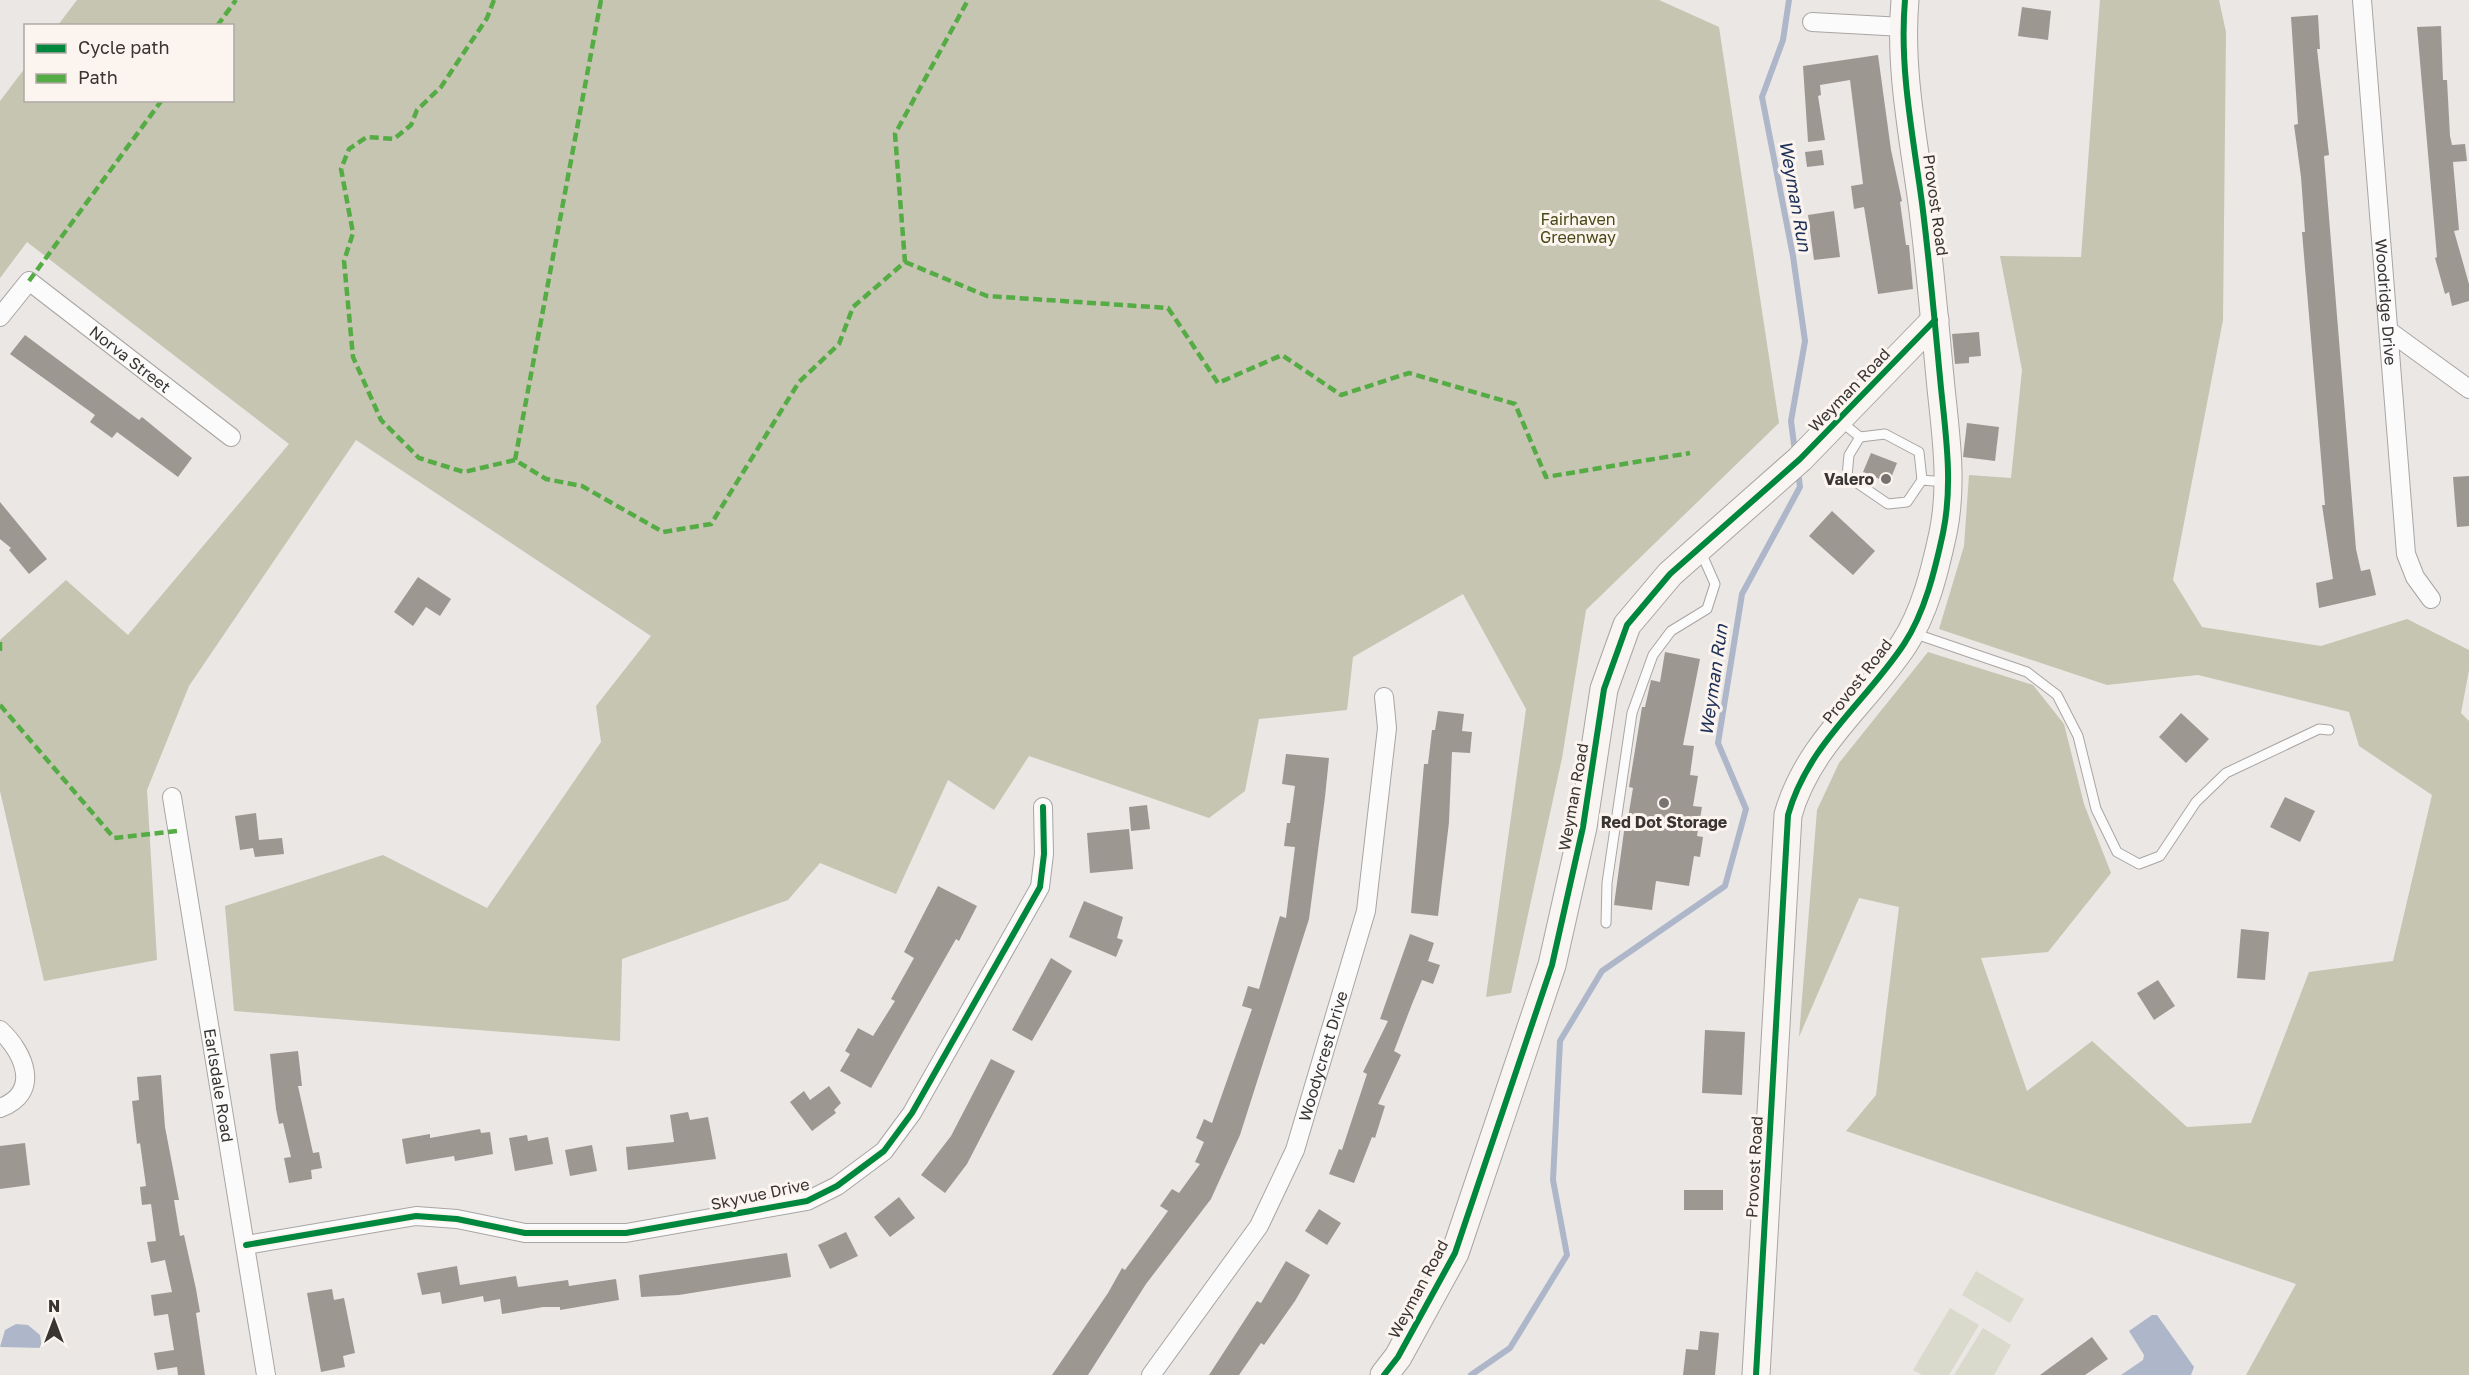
<svg xmlns="http://www.w3.org/2000/svg" width="2469" height="1375" viewBox="0 0 2469 1375" font-family="'Golos Text',sans-serif">
  <style>
    .green { fill: #dadacc }
    .forest { fill: #c5c5b2 }
    .water { fill: #aeb7c9 }
    .lines { fill: none; stroke-linecap: round; stroke-linejoin: round }
    .stream { stroke: #aeb7c9; stroke-width: 6 }
    .building { fill: #9d9792 }
    .lane-casing { stroke: #a8a5a3; stroke-width: 11 }
    .street-casing { stroke: #a8a5a3; stroke-width: 20 }
    .secondary-casing { stroke: #a8a5a3; stroke-width: 29 }
    .lane { stroke: #fcfbfb; stroke-width: 9 }
    .street { stroke: #fcfbfb; stroke-width: 18 }
    .secondary { stroke: #f8f5f3; stroke-width: 27 }
    .quiet { stroke: #55ac45; stroke-width: 4.5; stroke-dasharray: 9 4.5; stroke-linecap: butt }
    .cycleway-casing { stroke: #fcf4ef; stroke-width: 10 }
    .cycleway { stroke: #00873e; stroke-width: 6 }
    .poi-dot { fill: #777371; stroke: #fcf4ef; stroke-width: 2 }
    .labels { text-anchor: middle; stroke-width: 6; stroke-linejoin: round; paint-order: stroke }
    .street-label { font-size: 16px; fill: #383533; stroke: #fcf4ef }
    .park-label { font-size: 16px; fill: #474914; stroke: #fcf4ef }
    .poi-label { font-size: 16px; font-weight: bold; fill: #383533; stroke: #fcf4ef; text-anchor: end }
    .water-label { font-size: 18px; font-style: italic; fill: #1c2f56; stroke: #fcf4ef }
  </style>
  <rect width="100%" height="100%" fill="#ebe7e4"/>
  <!-- green -->
  <g class="green">
    <polygon points="1976,1271 2024,1299 2010,1323 1962,1295"/>
    <polygon points="1950,1308 1979,1325 1949,1375 1922,1375 1913,1370"/>
    <polygon points="1983,1328 2011,1345 1994,1375 1954,1375"/>
  </g>
  <!-- forest -->
  <g class="forest">
    <polygon points="77,0 1659,0 1719,27 1779,423 1586,610 1562,758 1511,993 1486,997 1526,709 1463,594 1353,657 1347,710 1259,719 1245,791 1209,818 1029,756 994,810 948,780 896,894 820,863 788,900 622,959 620,1041 234,1011 225,906 383,855 487,908 601,742 596,706 651,636 356,440 189,686 147,790 157,960 44,981 0,791 0,640 66,580 128,635 289,444 27,242 0,278 0,101 25,68 26,100 232,100 232,26 58,25"/>
    <polygon points="2100,0 2219,0 2226,32 2223,320 2173,580 2202,627 2321,646 2407,619 2469,650 2469,670 2461,713 2469,721 2469,1375 2246,1375 2296,1284 1846,1131 1876,1095 1899,907 1859,898 1799,1037 1817,810 1839,763 1928,652 2033,685 2064,724 2084,804 2111,873 2048,952 1981,958 2027,1091 2092,1041 2187,1127 2251,1123 2309,972 2393,961 2432,795 2359,746 2349,712 2198,675 2107,685 1939,629 1964,546 1969,475 2011,478 2022,370 2000,256 2081,257"/>
  </g>
  <!-- water -->
  <g class="water">
    <polygon points="2152,1315 2157,1315 2194,1367 2191,1375 2121,1375 2143,1360 2144,1355 2129,1331"/>
    <polygon points="16,1324 28,1325 40,1335 42,1348 0,1347 5,1330"/>
  </g>
  <g class="lines">
    <!-- stream -->
    <g class="stream">
      <polyline points="1789,0 1783,40 1762,97 1793,256 1805,341 1791,421 1795,452"/>
      <polyline points="1471,1375 1510,1348 1567,1255 1553,1180 1560,1041 1602,971 1725,886 1746,809 1718,743 1742,594 1800,487 1798,471"/>
    </g>
  </g>
  <!-- building -->
  <g class="building">
    <polygon points="2022,7 2051,11 2048,40 2018,36"/>
    <polygon points="2318,15 2320,49 2317,49 2329,155 2324,156 2356,549 2361,571 2370,569 2376,595 2319,608 2316,583 2333,579 2322,505 2325,505 2302,232 2305,232 2301,177 2294,125 2298,124 2291,17"/>
    <polygon points="2441,26 2443,80 2447,80 2450,136 2452,145 2465,144 2467,161 2453,162 2459,230 2454,231 2469,284 2469,301 2452,306 2449,292 2445,294 2435,258 2437,257 2417,27"/>
    <polygon points="1878,55 1891,150 1902,201 1900,202 1906,245 1909,245 1913,289 1878,294 1864,207 1854,209 1851,186 1863,184 1850,80 1820,85 1821,95 1818,96 1825,140 1808,142 1803,66"/>
    <polygon points="1822,150 1824,165 1807,167 1805,152"/>
    <polygon points="1834,211 1840,257 1814,260 1808,215"/>
    <polygon points="1979,332 1981,356 1969,357 1969,363 1955,364 1952,334"/>
    <polygon points="25,335 139,420 142,417 192,458 178,477 117,432 112,438 90,422 95,415 10,354"/>
    <polygon points="1967,423 1999,427 1995,461 1963,457"/>
    <polygon points="1871,453 1897,463 1889,483 1863,472"/>
    <polygon points="2469,476 2469,526 2457,527 2453,477"/>
    <polygon points="0,502 47,559 29,574 9,550 11,548 0,539"/>
    <polygon points="1832,511 1875,551 1853,575 1809,536"/>
    <polygon points="418,577 451,599 440,616 426,607 413,626 394,612"/>
    <polygon points="1665,652 1700,659 1683,745 1694,746 1690,775 1698,776 1693,806 1702,807 1697,836 1703,837 1700,857 1694,856 1689,886 1656,881 1652,910 1614,905 1625,824 1627,824 1633,788 1629,787 1642,707 1645,707 1651,680 1660,682"/>
    <polygon points="1438,711 1464,714 1462,731 1472,732 1470,753 1452,752 1449,822 1438,916 1411,913 1424,764 1428,764 1432,730 1435,730"/>
    <polygon points="2181,713 2209,739 2186,763 2159,737"/>
    <polygon points="1286,754 1329,758 1325,797 1309,919 1240,1135 1211,1199 1146,1284 1088,1375 1052,1375 1108,1293 1122,1268 1125,1270 1168,1211 1160,1206 1172,1189 1179,1193 1200,1164 1195,1162 1204,1142 1196,1138 1204,1119 1212,1123 1252,1009 1242,1006 1248,986 1259,989 1280,916 1286,918 1295,847 1284,846 1287,823 1290,823 1295,786 1282,784"/>
    <polygon points="2285,797 2315,811 2300,842 2270,827"/>
    <polygon points="1147,805 1150,829 1131,831 1129,807"/>
    <polygon points="256,813 259,840 282,838 284,854 255,857 253,848 240,850 235,816"/>
    <polygon points="1129,829 1133,869 1090,873 1087,833"/>
    <polygon points="938,886 977,906 959,941 956,939 871,1088 840,1071 850,1054 845,1051 858,1028 873,1036 895,1001 891,999 914,958 904,952"/>
    <polygon points="1084,901 1123,917 1117,938 1123,940 1116,957 1069,937"/>
    <polygon points="2241,929 2269,932 2265,980 2237,978"/>
    <polygon points="1410,934 1434,943 1428,961 1440,965 1433,984 1422,980 1412,1004 1394,1051 1401,1055 1378,1104 1385,1106 1375,1138 1372,1137 1354,1183 1329,1174 1339,1149 1342,1150 1367,1074 1363,1072 1388,1021 1380,1019"/>
    <polygon points="1051,958 1072,971 1032,1041 1012,1030"/>
    <polygon points="2158,980 2175,1006 2154,1020 2137,993"/>
    <polygon points="1705,1030 1745,1032 1742,1095 1702,1093"/>
    <polygon points="298,1051 302,1086 298,1086 313,1153 319,1152 322,1168 311,1170 312,1179 289,1183 284,1158 291,1157 283,1123 279,1124 276,1109 270,1054"/>
    <polygon points="991,1059 1015,1071 967,1164 945,1193 921,1175 951,1136"/>
    <polygon points="161,1075 165,1127 179,1200 174,1200 180,1236 184,1235 196,1289 200,1312 196,1313 205,1375 178,1375 177,1367 157,1370 154,1353 174,1350 168,1314 154,1316 151,1295 172,1292 165,1260 151,1263 147,1242 156,1241 151,1204 142,1205 140,1187 146,1186 140,1143 137,1144 132,1101 139,1100 137,1077"/>
    <polygon points="829,1086 841,1103 834,1110 836,1113 812,1131 790,1102 804,1091 810,1100"/>
    <polygon points="688,1112 690,1120 708,1117 716,1159 628,1170 626,1147 674,1142 670,1115"/>
    <polygon points="480,1129 481,1133 490,1132 493,1154 455,1161 454,1156 406,1164 402,1139 430,1134 430,1138"/>
    <polygon points="527,1135 528,1141 548,1137 553,1164 515,1171 509,1138"/>
    <polygon points="25,1143 30,1185 0,1189 0,1146"/>
    <polygon points="592,1145 597,1171 570,1176 565,1150"/>
    <rect x="1684" y="1190" width="39" height="20"/>
    <polygon points="899,1197 915,1218 890,1237 874,1217"/>
    <polygon points="1319,1209 1341,1223 1327,1245 1305,1231"/>
    <polygon points="846,1232 858,1256 830,1269 818,1245"/>
    <polygon points="787,1253 791,1277 679,1295 641,1297 639,1275"/>
    <polygon points="1286,1261 1310,1275 1295,1301 1264,1345 1261,1343 1239,1375 1209,1375 1257,1301 1261,1303"/>
    <polygon points="457,1266 460,1285 516,1276 518,1287 568,1280 569,1286 616,1279 619,1300 560,1310 560,1307 543,1307 502,1314 500,1299 484,1302 483,1296 442,1304 440,1292 422,1295 417,1273"/>
    <polygon points="332,1289 334,1300 344,1298 355,1353 343,1356 345,1367 321,1372 307,1293"/>
    <polygon points="1700,1331 1719,1333 1715,1375 1683,1375 1686,1349 1698,1350"/>
    <polygon points="2092,1337 2108,1359 2085,1375 2040,1375"/>
  </g>
  <g class="lines">
    <defs>
      <g id="lane">
        <polyline points="1840,421 1860,437 1849,455 1847,476 1888,504 1907,502 1922,480 1945,482"/>
        <polyline points="1860,437 1885,434 1919,452 1922,480"/>
        <polyline points="1913,633 2027,672 2057,695 2078,736 2096,809 2117,852 2139,864 2160,856 2196,802 2226,773 2319,729 2329,730"/>
        <polyline points="1606,923 1607,883 1632,713 1653,655 1671,631 1707,609 1715,584 1700,550"/>
      </g>
      <g id="street">
        <path id="s1" d="M2362 0 2406 554 2415 577 2431 599"/>
        <polyline points="1812,22 1903,27"/>
        <path id="s2" d="M0 317 29 281 231 437"/>
        <polyline points="2389,331 2469,389"/>
        <path id="s3" d="M172 797 266 1375"/>
        <path d="M0 1030C24 1052 42 1093 0 1108"/>
        <polyline points="246,1245 416,1216 457,1219 525,1233 626,1233 807,1201 837,1186 884,1151 912,1113 1040,887 1044,854 1043,807"/>
        <path id="s4" d="M1151 1375 1259 1226 1295 1150 1366 911 1387 728 1384 697"/>
      </g>
      <g id="secondary">
        <polyline points="1384,1375 1398,1357 1455,1253 1552,965 1583,827 1604,689 1627,625 1670,574 1800,459 1935,320"/>
        <path d="M1756 1375 1788 815C1808 744 1865 703 1904 644 1925 612 1935 570 1943 533 1953 485 1946 436 1941 388 1935 326 1930 265 1922 203 1913 136 1899 67 1905 0"/>
      </g>
    </defs>
    <!-- lane casing -->
    <use href="#lane" class="lane-casing"/>
    <!-- street casing -->
    <use href="#street" class="street-casing"/>
    <!-- secondary casing -->
    <use href="#secondary" class="secondary-casing"/>
    <!-- lane -->
    <use href="#lane" class="lane"/>
    <!-- street -->
    <use href="#street" class="street"/>
    <!-- secondary -->
    <use href="#secondary" class="secondary"/>
    <!-- quiet -->
    <g class="quiet">
      <polyline points="494,0 487,18 441,87 417,110 411,125 394,139 367,137 349,149 341,169 353,233 344,261 353,357 381,420 419,458 464,472 515,460 546,479 582,486 663,532 711,524 799,382 839,344 853,307 905,262 895,134 968,0"/>
      <polyline points="217,26 236,0"/>
      <polyline points="905,262 987,296 1168,308 1218,383 1282,355 1341,395 1409,373 1515,404 1546,477 1690,453"/>
      <polyline points="29,281 162,100"/>
      <polyline points="515,460 601,0"/>
      <polyline points="0,642 0,651"/>
      <polyline points="0,705 114,838 177,831"/>
    </g>
    <defs>
      <g id="cycleway">
        <polyline points="246,1245 416,1216 457,1219 525,1233 626,1233 807,1201 837,1186 884,1151 912,1113 1040,887 1044,854 1043,807"/>
        <polyline points="1384,1375 1398,1357 1455,1253 1552,965 1583,827 1604,689 1627,625 1670,574 1800,459 1935,320"/>
        <path d="M1756 1375 1788 815C1808 744 1865 703 1904 644 1925 612 1935 570 1943 533 1953 485 1946 436 1941 388 1935 326 1930 265 1922 203 1913 136 1899 67 1905 0"/>
      </g>
    </defs>
    <!-- cycleway casing -->
    <use href="#cycleway" class="cycleway-casing"/>
    <!-- cycleway -->
    <use href="#cycleway" class="cycleway"/>
  </g>
  <!-- markers -->
  <g class="poi-dot">
    <circle cx="1886" cy="479" r="6"/>
    <circle cx="1664" cy="803" r="6"/>
  </g>
  <g class="labels">
    <!-- street labels -->
    <g class="street-label">
      <text transform="translate(1936 205) rotate(82)" y="6">Provost Road</text>
      <text dy="6" stroke="none"><textPath href="#s1" startOffset="303">Woodridge Drive</textPath></text>
      <text dy="6" stroke="none"><textPath href="#s2" startOffset="174">Norva Street</textPath></text>
      <text transform="translate(1849 390) rotate(-46)" y="6">Weyman Road</text>
      <text transform="translate(1857 681) rotate(-52)" y="6">Provost Road</text>
      <text transform="translate(1573 797) rotate(-80)" y="6">Weyman Road</text>
      <text dy="6" stroke="none"><textPath href="#s4" startOffset="366">Woodycrest Drive</textPath></text>
      <text dy="6" stroke="none"><textPath href="#s3" startOffset="292">Earlsdale Road</textPath></text>
      <text transform="translate(1754 1167) rotate(-87)" y="6">Provost Road</text>
      <text transform="translate(760 1194) rotate(-12)" y="6">Skyvue Drive</text>
      <text transform="translate(1418 1289) rotate(-62)" y="6">Weyman Road</text>
    </g>
    <!-- park labels -->
    <g class="park-label">
      <text x="1578" y="225">Fairhaven<tspan x="1578" dy="18">Greenway</tspan></text>
    </g>
    <!-- poi labels -->
    <g class="poi-label">
      <text x="1874" y="485">Valero</text>
      <text x="1664" y="828" text-anchor="middle">Red Dot Storage</text>
    </g>
    <!-- water labels -->
    <g class="water-label">
      <text transform="translate(1795 196) rotate(80)" y="6">Weyman Run</text>
      <text transform="translate(1714 680) rotate(-82)" y="6">Weyman Run</text>
    </g>
  </g>
  <!-- legend -->
  <rect x="24" y="24" width="210" height="78" fill="#fcf4ef" stroke="#aea8a4" stroke-width="1.5"/>
  <rect x="36" y="44" width="30" height="9" fill="#00873e" stroke="#aea8a4" stroke-width="1.5"/>
  <text x="78" y="54" font-size="18" fill="#383533">Cycle path</text>
  <rect x="36" y="74" width="30" height="9" fill="#55ac45" stroke="#aea8a4" stroke-width="1.5"/>
  <text x="78" y="84" font-size="18" fill="#383533">Path</text>
  <!-- north arrow -->
  <g transform="translate(54 1321)" stroke="#fcf4ef" stroke-width="4.5" paint-order="stroke">
  <path d="M0-4.5L10 22L0 15L-10 22Z" fill="#383533"/>
  <text y="-9" font-size="16" font-weight="bold" text-anchor="middle" fill="#383533">N</text>
  </g>
</svg>
